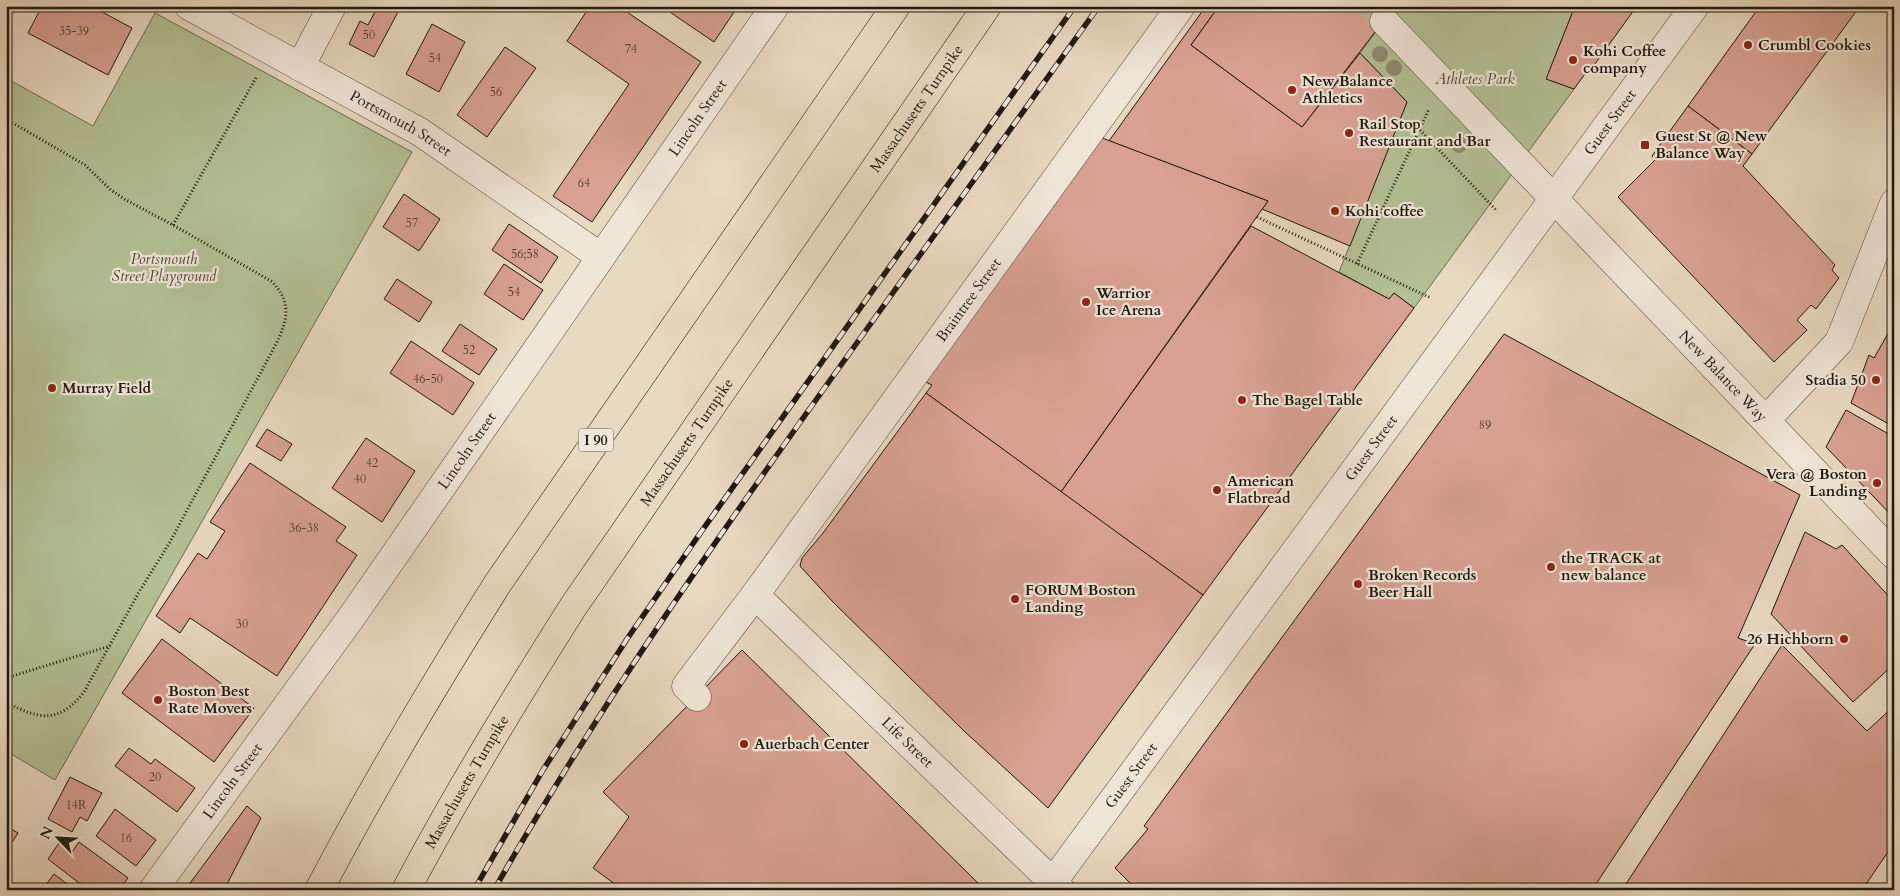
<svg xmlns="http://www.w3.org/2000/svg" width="1900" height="896" viewBox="0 0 1900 896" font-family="Cardo,serif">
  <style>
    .green { fill: #b3c095; stroke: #696c52 }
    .building { fill: #d9a193; stroke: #1f180e }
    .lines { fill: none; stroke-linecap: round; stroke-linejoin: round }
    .minor-tunnel { stroke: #c0b29d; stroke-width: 28; stroke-dasharray: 28 14; stroke-linecap: butt }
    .minor-casing { stroke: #51483b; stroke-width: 29 }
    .highway-casing { stroke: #1f180e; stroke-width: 29 }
    .path { stroke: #1f180e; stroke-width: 3; stroke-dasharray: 1 2.5; stroke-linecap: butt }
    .minor { stroke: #f0e6d7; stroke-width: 28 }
    .highway { stroke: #e8d9c1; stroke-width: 28 }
    .rail-casing { stroke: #1f180e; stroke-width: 5.5 }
    .rail { stroke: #f0e6d7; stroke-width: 4; stroke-dasharray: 11; stroke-linecap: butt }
    .tree { fill: #928a75 }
    .poi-dot { fill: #8f2418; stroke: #f0e6d7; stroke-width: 2 }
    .labels { text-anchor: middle; stroke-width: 4.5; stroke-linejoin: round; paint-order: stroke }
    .number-label { font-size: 12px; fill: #4e3a2f }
    .shield { fill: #f0e6d7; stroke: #5e564a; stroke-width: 1 }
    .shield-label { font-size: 14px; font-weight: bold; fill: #1f180e }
    .poi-label { font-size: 15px; font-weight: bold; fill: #1f180e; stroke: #f0e6d7; text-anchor: start }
    .park-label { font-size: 15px; font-style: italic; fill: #4b4a36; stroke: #f0e6d7 }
    .street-label { font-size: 15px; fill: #1f180e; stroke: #f0e6d7 }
  </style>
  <rect width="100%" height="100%" fill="#e8d9c1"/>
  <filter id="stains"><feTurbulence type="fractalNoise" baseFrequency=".004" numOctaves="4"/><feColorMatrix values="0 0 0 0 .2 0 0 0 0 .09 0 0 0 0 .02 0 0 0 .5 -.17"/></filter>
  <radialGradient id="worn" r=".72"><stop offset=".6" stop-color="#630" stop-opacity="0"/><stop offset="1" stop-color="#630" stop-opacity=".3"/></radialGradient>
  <!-- green -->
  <g class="green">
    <polygon points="1395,6 1575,6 1547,79 1574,89 1414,308 1394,293 1389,299 1339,272 1407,102 1360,53"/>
    <polygon points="155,13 412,152 55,780 6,751 6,78 93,126"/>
  </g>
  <!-- building -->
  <g class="building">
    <polygon points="42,6 91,6 132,28 108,75 28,33"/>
    <polygon points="378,6 387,6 398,12 374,57 349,44 360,21 368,25"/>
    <polygon points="590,6 618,6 701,62 592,222 553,196 629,84 567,41"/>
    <polygon points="661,6 738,6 714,42"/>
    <polygon points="1206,6 1219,6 1191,45 1302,127 1360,53 1407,102 1350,246 1262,209 1268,201 1109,141"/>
    <polygon points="1219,6 1395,6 1302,127 1191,45"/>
    <polygon points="1575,6 1637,6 1592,68 1590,67 1574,89 1546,79"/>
    <polygon points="1760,6 1860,6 1752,154 1688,106"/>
    <polygon points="432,24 465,42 439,92 406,74"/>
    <polygon points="505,47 536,68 487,137 457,115"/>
    <polygon points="1688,106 1752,154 1743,166 1835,265 1832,270 1839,278 1816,309 1811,305 1797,320 1807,330 1774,362 1618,197 1655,160 1652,156"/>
    <polygon points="1097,136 1268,201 1061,492 926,393 932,385 919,379"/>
    <polygon points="404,194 440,219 419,251 383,227"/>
    <polygon points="509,224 558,257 541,283 492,250"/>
    <polygon points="1251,226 1389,299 1394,293 1414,308 1203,595 1061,492"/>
    <polygon points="504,264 543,290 523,320 484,294"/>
    <polygon points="397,279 432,302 419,322 384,299"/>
    <polygon points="1894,323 1894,427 1851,403 1869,355 1874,358"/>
    <polygon points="460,324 497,349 479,375 442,351"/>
    <polygon points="1504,334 1800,495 1738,638 1755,644 1592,890 1137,890 1115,868 1148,829 1144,826"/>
    <polygon points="411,341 474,383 453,415 390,373"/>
    <polygon points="926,393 1203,595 1048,808 963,730 833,602 800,566 802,558 823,533"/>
    <polygon points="1846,410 1894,437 1894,518 1826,447"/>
    <polygon points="267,429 292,444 281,461 256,446"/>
    <polygon points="366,438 415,471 382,522 332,488"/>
    <polygon points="250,463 346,527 336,541 357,555 277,676 190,618 180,633 156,616 198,553 207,559 225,531 210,522"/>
    <polygon points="1805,532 1836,549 1842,545 1894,602 1894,664 1853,702 1771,614"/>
    <polygon points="162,639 254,708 214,762 122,693"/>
    <polygon points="1782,645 1867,731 1894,706 1894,843 1862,890 1622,890"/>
    <polygon points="742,650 985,890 623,890 593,868 629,817 603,792"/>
    <polygon points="129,748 151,764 155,759 195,788 177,812 115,766"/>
    <polygon points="70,777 102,793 87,821 80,817 72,832 48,819"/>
    <polygon points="247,806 261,818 224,890 185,890"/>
    <polygon points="115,809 156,840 136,866 96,836"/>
    <polygon points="6,826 18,833 6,852"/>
    <polygon points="79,842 128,878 119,890 88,890 48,859 59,843 72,852"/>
    <polygon points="54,874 75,890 42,890"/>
  </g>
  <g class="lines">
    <!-- minor-tunnel -->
    <polyline class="minor-tunnel" points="1371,6 1384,21"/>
    <defs>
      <g id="minor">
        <path id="s1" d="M189 6 420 132 601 257"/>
        <path id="s2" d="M1384 21 1894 555"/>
        <polyline points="300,67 332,6"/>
        <polyline points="1766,420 1839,342 1894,203"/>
        <path id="s3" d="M755 595 1061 890"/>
        <path id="s4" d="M697 697 686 686 755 595 1181 6"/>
        <path id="s5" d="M153 890 353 615 775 6"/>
        <path id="s6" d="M1047 890 1695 6"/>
      </g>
      <g id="highway">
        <path d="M319 890C374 785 435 683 498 583L896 6"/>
        <path id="s7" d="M406 890C457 793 514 700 573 607L987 6"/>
      </g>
    </defs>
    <!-- minor casing -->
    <use href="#minor" class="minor-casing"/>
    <!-- highway casing -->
    <use href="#highway" class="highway-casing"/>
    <!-- path -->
    <g class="path">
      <path d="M6 119 85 165 111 190 126 200 173 225 271 281C292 301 288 320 276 344L170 542 139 592 84 692C59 724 39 720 6 702"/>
      <polyline points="1420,130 1496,210"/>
      <polyline points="1257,217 1431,298"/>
      <polyline points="173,225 257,76"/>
      <polyline points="1357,264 1429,109"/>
      <polyline points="6,678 110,646"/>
    </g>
    <!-- minor -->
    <use href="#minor" class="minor"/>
    <!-- highway -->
    <use href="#highway" class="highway"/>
    <defs>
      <g id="rail">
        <polyline points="474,890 543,770 627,639 701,532 1075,6"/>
        <path d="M494 890C598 707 719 535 841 365 927 245 1013 126 1099 6"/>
      </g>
    </defs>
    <!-- rail casing -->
    <use href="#rail" class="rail-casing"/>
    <!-- rail -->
    <use href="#rail" class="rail"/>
  </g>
  <!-- trees -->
  <g class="tree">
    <circle cx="1380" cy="54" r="8"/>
    <circle cx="1394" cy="68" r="8"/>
    <circle cx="1459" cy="145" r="8"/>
  </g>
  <!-- markers -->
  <g class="poi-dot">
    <circle cx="1748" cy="45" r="5"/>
    <circle cx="1573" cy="60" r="5"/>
    <circle cx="1292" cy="90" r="5"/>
    <circle cx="1349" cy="133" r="5"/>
    <rect x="1640" y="140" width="10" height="10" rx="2.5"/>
    <circle cx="1335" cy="211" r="5"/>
    <circle cx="1086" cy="302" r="5"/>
    <circle cx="1876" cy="380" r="5"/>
    <circle cx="52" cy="388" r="5"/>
    <circle cx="1242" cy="400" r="5"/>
    <circle cx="1877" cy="483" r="5"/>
    <circle cx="1217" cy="490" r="5"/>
    <circle cx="1551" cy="567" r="5"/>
    <circle cx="1358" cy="584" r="5"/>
    <circle cx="1015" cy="599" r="5"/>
    <circle cx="1844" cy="639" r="5"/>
    <circle cx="158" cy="700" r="5"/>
    <circle cx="744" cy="744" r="5"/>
  </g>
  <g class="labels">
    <!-- number labels -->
    <g class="number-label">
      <text x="74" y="35">35-39</text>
      <text x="369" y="39">50</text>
      <text x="631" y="53">74</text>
      <text x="435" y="62">54</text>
      <text x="496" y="96">56</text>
      <text x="584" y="187">64</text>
      <text x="412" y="227">57</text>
      <text x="525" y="258">56;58</text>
      <text x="514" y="296">54</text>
      <text x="469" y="354">52</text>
      <text x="428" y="383">46-50</text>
      <text x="1485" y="429">89</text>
      <text x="372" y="467">42</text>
      <text x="360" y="483">40</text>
      <text x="304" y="532">36-38</text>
      <text x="242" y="628">30</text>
      <text x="155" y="781">20</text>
      <text x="76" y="809">14R</text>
      <text x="126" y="842">16</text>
    </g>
    <!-- shield labels -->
    <rect class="shield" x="578.5" y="428.5" width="35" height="23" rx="4"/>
    <g class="shield-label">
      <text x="596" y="445">I 90</text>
    </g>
    <!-- poi labels -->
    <g class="poi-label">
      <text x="1758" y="50">Crumbl Cookies</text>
      <text x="1583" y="56">Kohi Coffee<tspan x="1583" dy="17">company</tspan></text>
      <text x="1302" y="86">New Balance<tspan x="1302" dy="17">Athletics</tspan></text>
      <text x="1359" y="129">Rail Stop<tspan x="1359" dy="17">Restaurant and Bar</tspan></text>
      <text x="1655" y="141">Guest St @ New<tspan x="1655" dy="17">Balance Way</tspan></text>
      <text x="1345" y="216">Kohi coffee</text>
      <text x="1096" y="298">Warrior<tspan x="1096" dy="17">Ice Arena</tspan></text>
      <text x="1866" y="385" text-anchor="end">Stadia 50</text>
      <text x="62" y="393">Murray Field</text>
      <text x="1252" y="405">The Bagel Table</text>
      <text x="1867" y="479" text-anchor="end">Vera @ Boston<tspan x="1867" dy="17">Landing</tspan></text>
      <text x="1227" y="486">American<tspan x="1227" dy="17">Flatbread</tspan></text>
      <text x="1561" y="563">the TRACK at<tspan x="1561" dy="17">new balance</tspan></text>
      <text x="1368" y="580">Broken Records<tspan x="1368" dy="17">Beer Hall</tspan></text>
      <text x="1025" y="595">FORUM Boston<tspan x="1025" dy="17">Landing</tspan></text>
      <text x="1834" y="644" text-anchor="end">26 Hichborn</text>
      <text x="168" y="696">Boston Best<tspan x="168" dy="17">Rate Movers</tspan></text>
      <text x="754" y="749">Auerbach Center</text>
    </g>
    <!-- park labels -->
    <g class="park-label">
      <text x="1475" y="84">Athletes Park</text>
      <text x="164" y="264">Portsmouth<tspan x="164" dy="17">Street Playground</tspan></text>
    </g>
    <!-- street labels -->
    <g class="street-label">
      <text dy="5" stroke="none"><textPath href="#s7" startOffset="934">Massachusetts Turnpike</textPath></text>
      <text dy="5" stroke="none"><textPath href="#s5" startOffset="945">Lincoln Street</textPath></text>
      <text dy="5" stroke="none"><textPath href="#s6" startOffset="952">Guest Street</textPath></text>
      <text dy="5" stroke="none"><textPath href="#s1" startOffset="242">Portsmouth Street</textPath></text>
      <text dy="5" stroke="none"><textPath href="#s4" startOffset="494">Braintree Street</textPath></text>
      <text dy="5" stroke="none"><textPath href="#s2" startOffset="491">New Balance Way</textPath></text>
      <text dy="5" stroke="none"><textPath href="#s7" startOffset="529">Massachusetts Turnpike</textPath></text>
      <text dy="5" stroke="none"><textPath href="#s6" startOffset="548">Guest Street</textPath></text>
      <text dy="5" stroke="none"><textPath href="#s5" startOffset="540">Lincoln Street</textPath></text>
      <text dy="5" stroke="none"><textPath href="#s3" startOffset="212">Life Street</textPath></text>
      <text dy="5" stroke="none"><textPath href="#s6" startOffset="142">Guest Street</textPath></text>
      <text dy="5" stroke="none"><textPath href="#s5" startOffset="135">Lincoln Street</textPath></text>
      <text dy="5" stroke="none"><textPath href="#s7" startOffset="124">Massachusetts Turnpike</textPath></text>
    </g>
  </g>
  <!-- margin -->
  <rect width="1900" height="896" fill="none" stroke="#e8d9c1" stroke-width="25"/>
  <rect x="8" y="8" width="1885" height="881" fill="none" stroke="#1f180e" stroke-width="2.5"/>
  <rect x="12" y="12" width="1875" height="871" fill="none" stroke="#1f180e"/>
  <!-- north arrow -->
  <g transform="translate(58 838) rotate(295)" stroke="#f0e6d7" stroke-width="4" paint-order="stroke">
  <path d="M0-4L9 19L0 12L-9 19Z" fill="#1f180e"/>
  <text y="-8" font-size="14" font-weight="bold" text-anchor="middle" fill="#1f180e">N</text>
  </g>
  <rect width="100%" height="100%" filter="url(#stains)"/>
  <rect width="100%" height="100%" fill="url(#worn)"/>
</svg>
